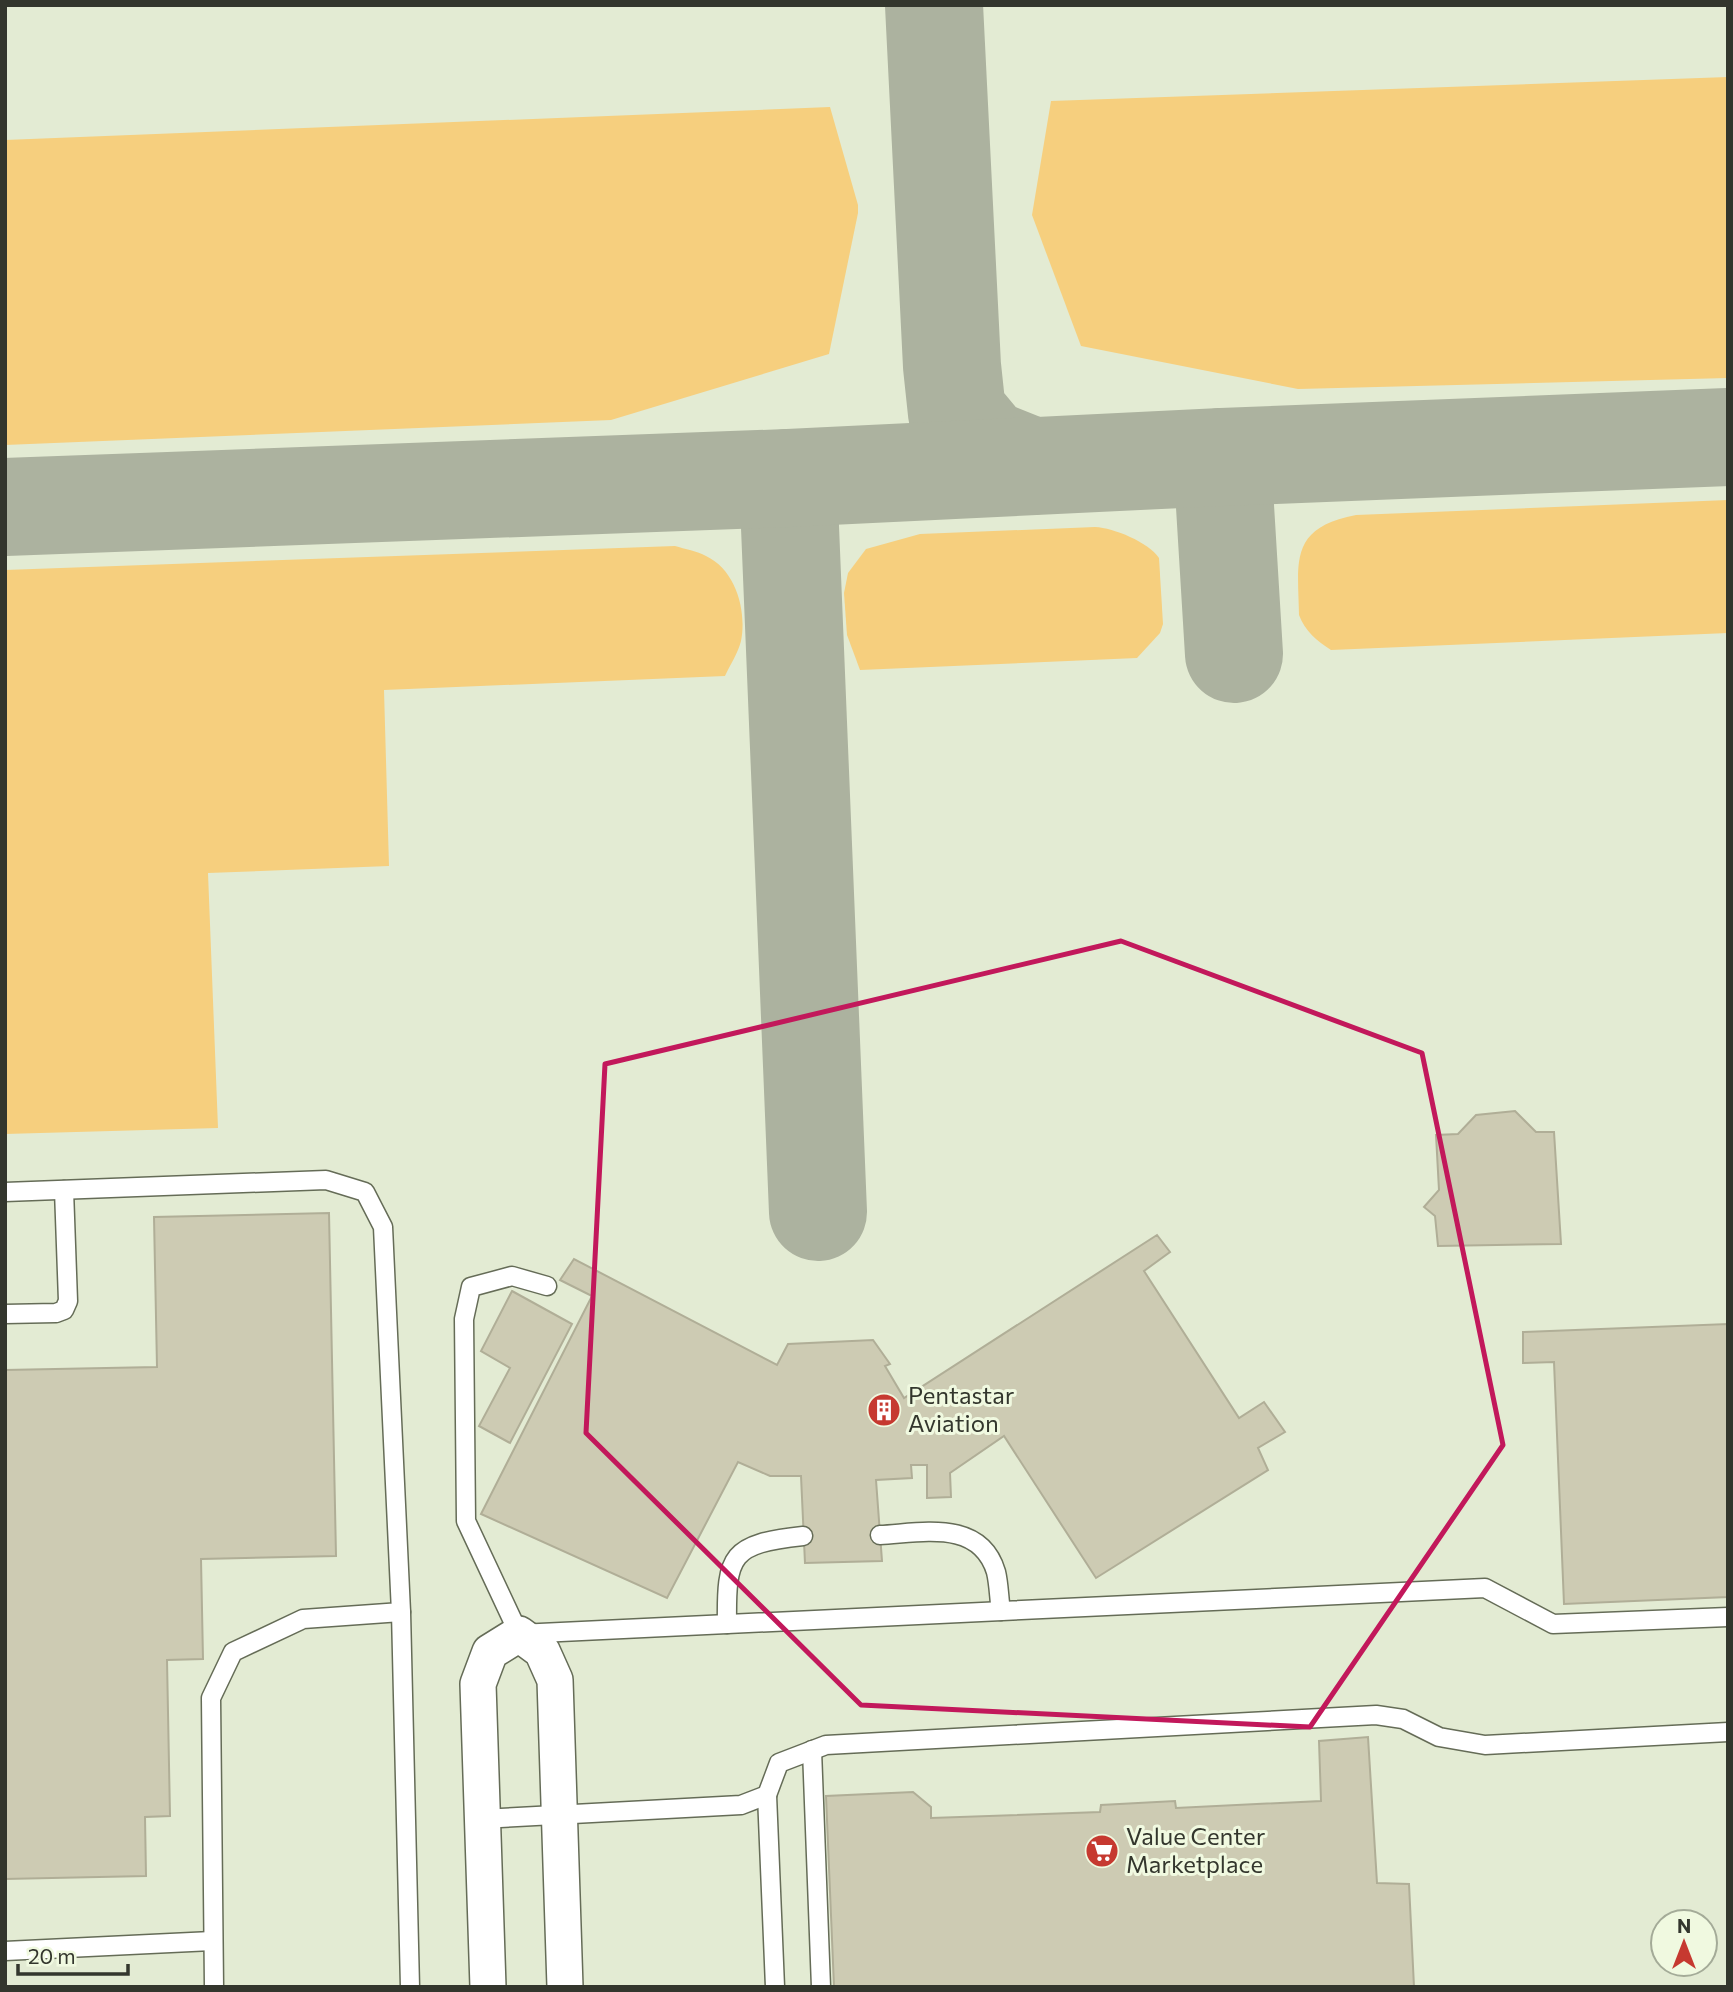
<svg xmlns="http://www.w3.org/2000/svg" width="1733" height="1992" viewBox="0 0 1733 1992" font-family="Commissioner,sans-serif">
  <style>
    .green { fill: #f6cf7e }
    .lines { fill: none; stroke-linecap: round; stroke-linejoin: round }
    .taxiway { stroke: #acb29f; stroke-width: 98 }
    .building { fill: #cdcbb3; stroke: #b0ae97; stroke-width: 2 }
    .lane-casing { stroke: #656c57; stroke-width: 21 }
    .street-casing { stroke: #656c57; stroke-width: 38 }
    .lane { stroke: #fff; stroke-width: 18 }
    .street { stroke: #fff; stroke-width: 35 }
    .marked { fill: none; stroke: #c2185b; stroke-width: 5; stroke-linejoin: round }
    .labels { text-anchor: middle; stroke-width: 6; stroke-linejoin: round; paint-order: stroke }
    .poi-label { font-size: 24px; fill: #33362d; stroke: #f0f9e0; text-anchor: start }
  </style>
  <rect width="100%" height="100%" fill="#e3ebd3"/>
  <!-- green -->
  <g class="green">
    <polygon points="1728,77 1728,378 1298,389 1081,346 1032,215 1051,101"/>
    <polygon points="830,107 858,205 858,213 829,354 611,420 5,445 5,140"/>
    <path d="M1728 500V633L1331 650C1317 641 1305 631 1299 615 1298 561 1289 528 1356 515Z"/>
    <path d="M1095 527C1114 528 1148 542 1159 558L1163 624 1160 633 1137 658 860 670 847 635 844 593 848 573 866 549 920 534Z"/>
    <path d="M675 546C685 549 697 551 706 556 736 570 747 611 741 641 738 653 730 665 725 676L384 690 389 866 208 873 218 1128 5 1134V570Z"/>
  </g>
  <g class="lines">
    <!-- taxiway -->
    <g class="taxiway">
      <polyline points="934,5 952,366 957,413 986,448 1031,466"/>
      <polyline points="1222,457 1234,654"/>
      <polyline points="788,478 818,1212"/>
      <polyline points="5,507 788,478 1222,457 1728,437"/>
    </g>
  </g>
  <!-- building -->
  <g class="building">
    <polygon points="1515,1111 1536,1132 1554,1132 1561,1244 1438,1246 1435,1216 1424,1207 1439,1190 1436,1135 1458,1134 1476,1115"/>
    <polygon points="329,1213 336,1556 201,1559 203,1659 167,1660 170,1816 145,1817 146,1876 5,1879 5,1370 157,1367 154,1217"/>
    <polygon points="1157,1235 1170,1252 1144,1271 1239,1418 1264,1402 1285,1432 1258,1448 1268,1470 1096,1578 1004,1436 950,1473 951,1497 927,1498 927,1465 911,1465 912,1478 876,1480 882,1561 805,1563 801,1476 770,1476 738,1462 667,1598 481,1514 592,1296 560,1280 574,1259 777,1365 788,1344 873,1340 890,1364 885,1366 904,1398"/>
    <polygon points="512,1291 572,1324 510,1443 479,1426 510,1368 481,1351"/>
    <polygon points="1728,1324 1728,1597 1564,1604 1554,1362 1523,1363 1523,1332"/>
    <polygon points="1368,1737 1377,1883 1409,1884 1414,1987 834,1987 826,1796 913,1792 931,1807 931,1818 1100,1812 1101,1805 1175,1801 1176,1808 1321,1801 1319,1741"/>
  </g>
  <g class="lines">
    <defs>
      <g id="lane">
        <polyline points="5,1192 326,1180 365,1192 383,1227 401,1612 303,1619 233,1652 211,1698 214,1987"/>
        <polyline points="547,1286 512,1276 471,1287 464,1319 466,1521 519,1634 1485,1588 1553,1624 1728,1617"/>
        <polyline points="5,1314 56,1313 64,1310 68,1301 64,1190"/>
        <path d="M880 1535C922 1533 980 1519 996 1572 999 1584 999 1599 1001 1611"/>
        <polyline points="401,1612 410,1987"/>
        <path d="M727 1624C726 1554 731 1544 803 1536"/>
        <polyline points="812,1750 821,1987"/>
        <polyline points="767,1795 775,1987"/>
        <polyline points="481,1819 741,1805 767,1795 779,1763 826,1745 1376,1715 1403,1719 1439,1737 1485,1745 1728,1732"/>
        <polyline points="5,1951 212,1941"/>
      </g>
      <polyline id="street" points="488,1987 478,1684 490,1652 519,1634 542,1651 555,1680 565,1987"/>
    </defs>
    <!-- lane casing -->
    <use href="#lane" class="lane-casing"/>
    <!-- street casing -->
    <use href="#street" class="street-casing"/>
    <!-- lane -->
    <use href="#lane" class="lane"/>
    <!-- street -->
    <use href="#street" class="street"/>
  </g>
  <!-- marked area -->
  <path class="marked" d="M1121 941 1422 1053 1503 1445 1310 1727 861 1705 586 1433 605 1064Z"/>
  <!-- icons -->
  <defs>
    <symbol id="building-disc" viewBox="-11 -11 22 22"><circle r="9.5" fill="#c63930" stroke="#f0f9e0"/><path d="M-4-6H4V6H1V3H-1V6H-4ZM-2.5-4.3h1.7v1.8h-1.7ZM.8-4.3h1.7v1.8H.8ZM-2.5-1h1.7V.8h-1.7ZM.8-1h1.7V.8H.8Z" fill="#fff"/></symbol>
    <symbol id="supermarket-disc" viewBox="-11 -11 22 22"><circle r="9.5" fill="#c63930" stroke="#f0f9e0"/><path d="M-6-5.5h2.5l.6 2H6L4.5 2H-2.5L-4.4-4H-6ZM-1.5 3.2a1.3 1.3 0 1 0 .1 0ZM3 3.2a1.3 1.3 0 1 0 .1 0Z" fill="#fff"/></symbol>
  </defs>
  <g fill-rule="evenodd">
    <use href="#building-disc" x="865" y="1391" width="38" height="38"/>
    <use href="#supermarket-disc" x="1083" y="1832" width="38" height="38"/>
  </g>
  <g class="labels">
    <!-- poi labels -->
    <g class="poi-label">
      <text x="908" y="1404">Pentastar<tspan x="908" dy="28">Aviation</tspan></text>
      <text x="1126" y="1845">Value Center<tspan x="1126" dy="28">Marketplace</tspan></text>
    </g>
  </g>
  <!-- border -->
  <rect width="1733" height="1992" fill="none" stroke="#33362d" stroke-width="14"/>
  <!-- north arrow -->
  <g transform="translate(1684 1943)"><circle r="33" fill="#f0f9e0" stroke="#a4ab98" stroke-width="2"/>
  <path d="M0-5L12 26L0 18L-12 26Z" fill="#c63930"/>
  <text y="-10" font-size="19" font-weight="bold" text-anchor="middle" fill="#33362d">N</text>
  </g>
  <!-- scale -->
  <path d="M18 1964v10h110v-10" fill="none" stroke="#33362d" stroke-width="3.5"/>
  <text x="28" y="1964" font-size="21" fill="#33362d" stroke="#f0f9e0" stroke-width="5" paint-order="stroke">20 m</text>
</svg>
